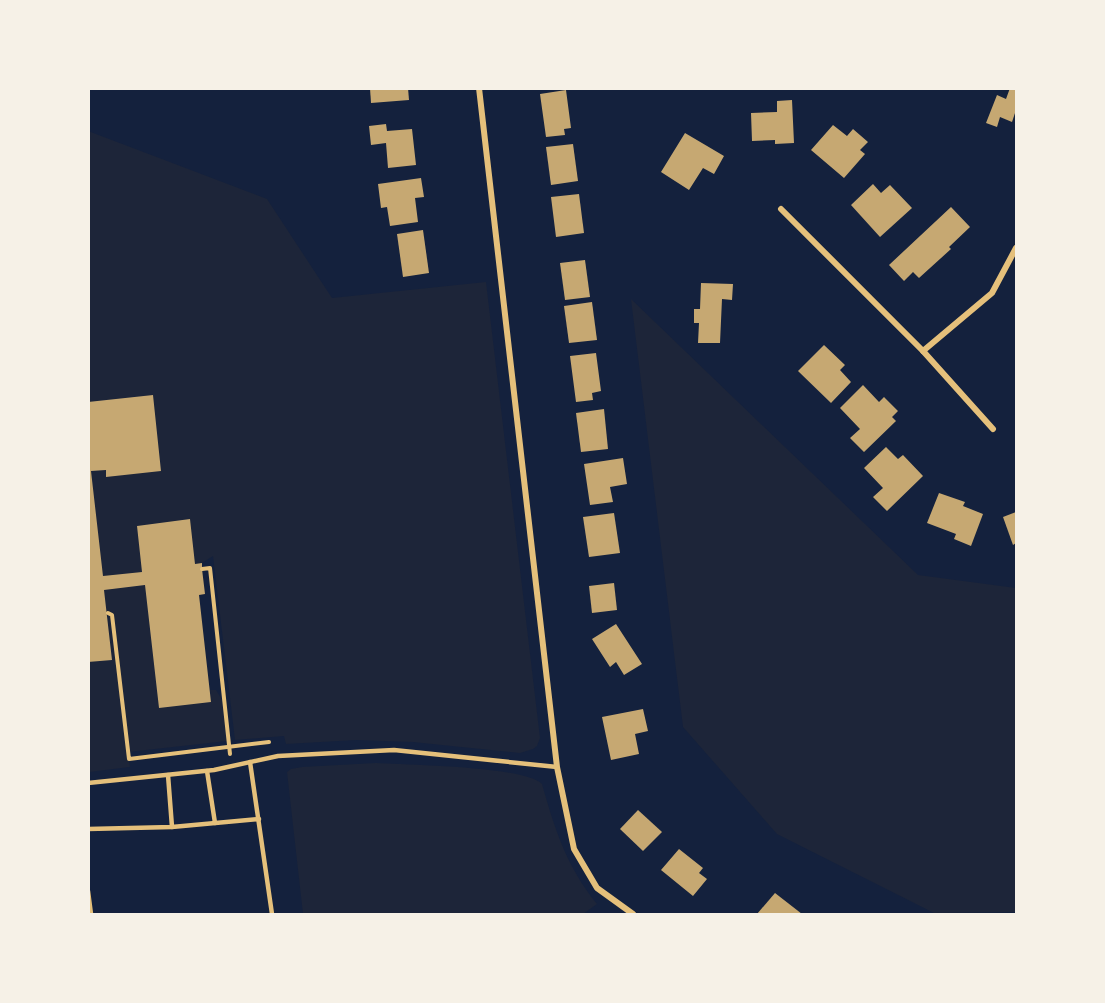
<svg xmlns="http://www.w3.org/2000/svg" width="1105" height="1003" viewBox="0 0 1105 1003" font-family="'Exo 2',sans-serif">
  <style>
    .green { fill: #1d2539 }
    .building { fill: #c6a872 }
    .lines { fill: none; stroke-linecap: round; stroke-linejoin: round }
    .path { stroke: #e5c07b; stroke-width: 4 }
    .service { stroke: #e5c07b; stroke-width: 4.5 }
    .minor { stroke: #e5c07b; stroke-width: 6 }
  </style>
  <rect width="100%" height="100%" fill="#14213d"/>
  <!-- green -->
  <g class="green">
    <polygon points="88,131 267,199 332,298 486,282 540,738 537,746 533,749 520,753 413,742 356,740 286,744 284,736 235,740 213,556 202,563 195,564 190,519 137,526 142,572 103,576 91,471 106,470 107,477 161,470 153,395 89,402"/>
    <polygon points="631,299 918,575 1016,588 1016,912 934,913 777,834 683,727"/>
    <polygon points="145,585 159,708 211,702 210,690 216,690 222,700 227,741 128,752 130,767 89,772 88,662 112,659 104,590"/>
    <path d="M376 763C406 765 524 766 542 784 555 830 567 867 597 904L583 914H303L287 772 291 769 302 767Z"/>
  </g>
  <!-- building -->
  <g class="building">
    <polygon points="370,88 408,88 409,100 371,103"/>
    <polygon points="1010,88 1016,89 1016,110 1012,122 1000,117 997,127 986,123 997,95 1006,99"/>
    <polygon points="566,90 571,128 564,129 565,135 546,137 540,94"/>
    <polygon points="792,100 794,143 775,144 775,140 752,141 751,113 777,112 777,101"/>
    <polygon points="386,124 387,131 412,129 416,165 388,168 386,143 371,145 369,126"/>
    <polygon points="833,125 847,136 853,129 868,142 860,150 865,154 844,178 811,150"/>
    <polygon points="685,133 724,156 714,174 703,168 689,190 661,172"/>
    <polygon points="573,144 578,181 551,185 546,147"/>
    <polygon points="421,178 424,197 415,198 418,222 390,226 387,207 381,208 378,184"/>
    <polygon points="873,184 881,193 890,185 912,208 880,237 851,205"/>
    <polygon points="579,194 584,233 556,237 551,197"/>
    <polygon points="951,207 970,227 949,247 951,249 919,278 913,272 904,281 889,265"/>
    <polygon points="423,230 429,273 403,277 397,234"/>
    <polygon points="585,260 590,297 565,300 560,263"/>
    <polygon points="701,283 733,284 732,300 722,299 720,343 698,343 699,323 694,323 694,309 700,309"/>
    <polygon points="592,302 597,340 569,343 564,306"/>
    <polygon points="824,345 845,365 840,370 851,382 831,403 798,371"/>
    <polygon points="596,353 601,391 592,393 593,400 576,402 570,356"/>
    <polygon points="863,385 879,402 884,397 898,411 892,417 896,421 864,452 850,438 860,429 840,408"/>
    <polygon points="153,395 161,471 106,477 106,470 91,471 103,576 142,572 137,526 190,519 195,564 202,563 202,569 205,594 199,595 211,702 159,708 145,585 104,590 112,660 88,662 88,402"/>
    <polygon points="604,409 608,449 581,452 576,413"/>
    <polygon points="886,447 898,459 903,455 923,476 887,511 873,497 883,488 864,468"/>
    <polygon points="623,458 627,484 610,487 613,502 590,505 584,464"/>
    <polygon points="939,493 965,502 963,506 983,514 971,546 954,539 956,534 927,523"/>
    <polygon points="1016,512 1016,543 1013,545 1003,517"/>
    <polygon points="614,513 620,553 589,557 583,517"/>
    <polygon points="614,583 617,610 592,613 589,586"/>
    <polygon points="616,624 642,664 624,675 616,662 610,667 592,639"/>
    <polygon points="643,709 648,731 635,734 639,754 611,760 602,717"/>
    <polygon points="638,810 662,832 643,851 620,829"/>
    <polygon points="679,849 703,868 699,873 707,879 693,896 661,870"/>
    <polygon points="775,893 802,914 757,914"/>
  </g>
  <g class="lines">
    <!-- path -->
    <g class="path">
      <polyline points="202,569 210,568 230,754"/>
      <polyline points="108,613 112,615 129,759 269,742"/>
    </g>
    <!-- service -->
    <g class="service">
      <polyline points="250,762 272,914"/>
      <polyline points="207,771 215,823"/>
      <polyline points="88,783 214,770 278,756 394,750 557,767"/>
      <polyline points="172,827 259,819"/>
      <polyline points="88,829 172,827 168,775"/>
      <polyline points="88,891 91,914"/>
    </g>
    <!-- minor -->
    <g class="minor">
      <polyline points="479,88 557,767 574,849 597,888 633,914"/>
      <polyline points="781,209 923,351 993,429"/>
      <polyline points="923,351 992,293 1016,248"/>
    </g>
  </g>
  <!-- border -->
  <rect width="1105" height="1003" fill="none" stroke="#f6f1e7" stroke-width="180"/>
</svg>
